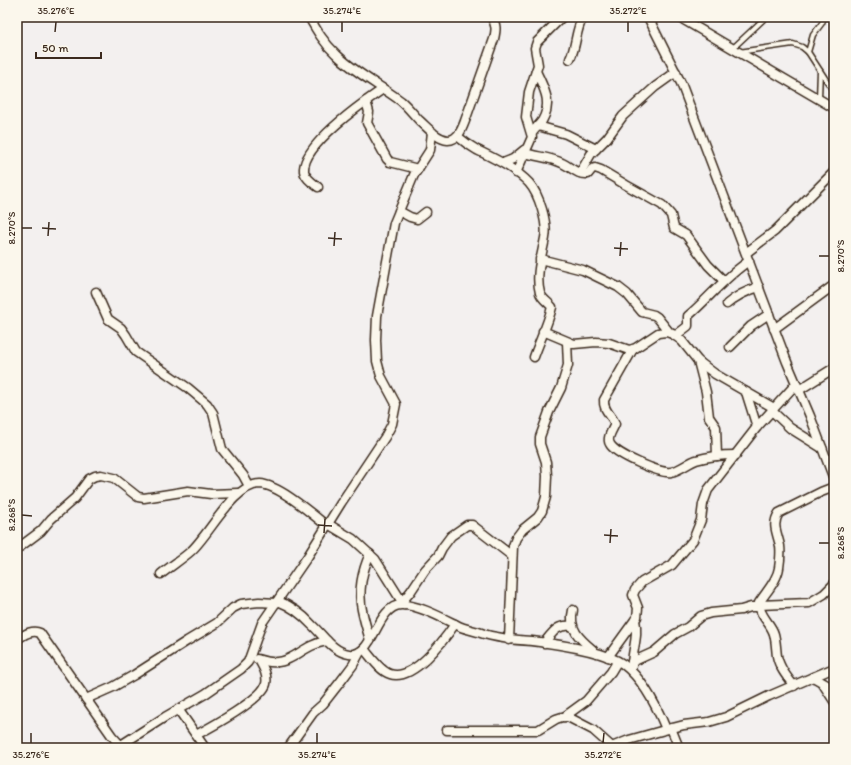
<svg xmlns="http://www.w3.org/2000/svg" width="851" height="765" viewBox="0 0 851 765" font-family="Itim,sans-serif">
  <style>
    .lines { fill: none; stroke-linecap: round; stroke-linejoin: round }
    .lane-casing { stroke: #3b2a1e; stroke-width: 7 }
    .street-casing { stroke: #3b2a1e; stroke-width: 11 }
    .lane { stroke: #fbf7ec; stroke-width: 4 }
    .street { stroke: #fbf7ec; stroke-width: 8 }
    .ticks { fill: none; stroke: #3b2a1e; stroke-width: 1.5 }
    .neatline { fill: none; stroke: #3b2a1e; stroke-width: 1.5 }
    .ticks-label { font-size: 10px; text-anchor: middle; fill: #3b2a1e }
  </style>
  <rect width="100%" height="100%" fill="#f3f0ef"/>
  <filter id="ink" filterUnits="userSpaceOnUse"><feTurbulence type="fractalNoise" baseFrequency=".025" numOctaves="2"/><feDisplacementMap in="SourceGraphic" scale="8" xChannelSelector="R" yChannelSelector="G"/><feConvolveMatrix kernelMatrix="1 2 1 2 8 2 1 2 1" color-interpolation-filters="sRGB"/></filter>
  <g filter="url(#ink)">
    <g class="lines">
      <defs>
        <g id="lane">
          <polyline points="733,48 766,17"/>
          <polyline points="739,52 793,44 802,47 808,52 834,92"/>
          <polyline points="808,52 813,35 822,23 824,17"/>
          <polyline points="819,98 820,71"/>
        </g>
        <g id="street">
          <path d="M309 17C317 31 324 43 336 54 355 73 380 85 401 101 408 107 414 115 420 121 428 128 437 139 448 140 458 140 462 129 465 121L494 39C496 30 497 25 491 17"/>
          <polyline points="648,17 681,83 787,362 810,416 834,479"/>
          <polyline points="679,17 834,108"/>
          <path d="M570 59C577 45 575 31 583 17"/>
          <polyline points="366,101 369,112 367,123 387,159 390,162 418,169"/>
          <polyline points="538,126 566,134 596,149"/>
          <path d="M532 133C535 129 539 125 542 121 553 102 544 89 536 71"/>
          <path d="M457 136C463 141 470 146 477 150 495 159 515 168 529 183 539 194 548 223 545 238 542 255 535 275 540 293 542 299 548 302 552 307 548 324 540 340 534 357"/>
          <path d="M525 153C537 157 550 157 562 163 571 167 577 175 588 174L592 169 595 168 601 170 626 185 662 205 671 215 674 228 686 235 708 265 724 281"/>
          <polyline points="503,163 513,159 524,150"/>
          <polyline points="516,173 532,137 526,117 529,92 538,65 535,48 537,42 562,17"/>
          <polyline points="580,173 591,154 607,138 623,116 655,87 676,72"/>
          <path d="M318 187C313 183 305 178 304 171 302 145 364 102 383 89"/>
          <polyline points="399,211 410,217 417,219 426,212"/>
          <polyline points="746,253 775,231 834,172"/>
          <polyline points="540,259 583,270 618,287 627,294 642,312 654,315 657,317 670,333"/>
          <polyline points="96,292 108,319 121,328 126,335 136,352 188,388 207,404 213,413 222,449 243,475 249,486"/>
          <path d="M727 304C736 296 746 291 759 287"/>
          <polyline points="774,329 834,285"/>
          <polyline points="543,331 574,344 596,342 609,343 629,350 634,349 658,333 666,332 673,334 682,341 698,361 715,374 774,408"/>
          <path d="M675 336 688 326V316C709 298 726 276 749 261"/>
          <polyline points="730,347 751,326 769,314"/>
          <path d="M633 349 604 400C603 411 612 415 615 424 613 429 606 438 610 444 615 454 660 474 671 472 680 470 688 463 696 460 709 456 723 455 736 455"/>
          <polyline points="698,361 706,392 709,417 716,427 717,456"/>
          <polyline points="799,390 834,368"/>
          <polyline points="746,392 757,427"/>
          <polyline points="772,411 790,428 822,448"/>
          <polyline points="328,524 353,539 375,559 404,605"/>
          <polyline points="17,549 41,531 51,519 75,498 89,479 95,476 101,475 114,478 138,497 144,498 188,491 211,494 238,493"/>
          <path d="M370 554C362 571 358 592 362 610 364 620 367 630 370 640"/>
          <path d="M161 574C171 566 182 559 191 551 209 535 234 484 260 484 279 485 312 514 327 526"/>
          <path d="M278 601C291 606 302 614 312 625 323 635 333 652 349 654 374 658 376 606 401 605 418 604 446 620 461 627 469 630 477 631 484 634 501 639 515 640 532 641 557 644 602 650 623 664 643 679 657 707 666 729"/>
          <polyline points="402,602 411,591 425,570 438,556 442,548 451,536 467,525 472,525 512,556"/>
          <polyline points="759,605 809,603 824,594 834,584"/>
          <path d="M573 610C568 629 580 639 593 650"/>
          <path d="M17 639C24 635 32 629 40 633L112 736 123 748"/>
          <polyline points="509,640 513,546 516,538 522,530 538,517 542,511 546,497 547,476 546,462 540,444 540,437 549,412 561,388 568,365 567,342"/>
          <path d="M544 643C553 632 557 624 572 626"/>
          <path d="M364 649C371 657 380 671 390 674 413 682 444 640 455 624"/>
          <polyline points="608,657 637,617 638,608 633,595 635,590 642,582 672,565 693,540 701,520 703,504 708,490 757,427 796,384"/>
          <path d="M257 659C292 671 296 646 327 641"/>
          <polyline points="632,662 654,652 675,634 688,627 701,616 711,613 741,610 751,607 759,607"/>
          <path d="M632 666C632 650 639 636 635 620"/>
          <polyline points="813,677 834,689"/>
          <polyline points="823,684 834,701"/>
          <path d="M794 686C787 677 779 667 777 656 776 649 776 641 774 634 771 623 759 616 759 603 766 592 777 581 779 568 780 561 781 553 780 546 778 534 771 525 779 513L821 492 834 487"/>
          <polyline points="86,699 113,687 134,675 187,641 217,623 233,608 241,604 259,602 276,603"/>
          <polyline points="178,709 205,748"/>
          <polyline points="564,717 586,701 611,672 617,662"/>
          <polyline points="671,728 679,748"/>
          <polyline points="447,730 538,730 556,719 562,717 568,717 593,730 612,747"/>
          <path d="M196 735C211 727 262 699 266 684 268 675 263 667 259 660"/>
          <polyline points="121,745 165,717 205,694 241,669 248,662 262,623 308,556 341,503 385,437 392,424 396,404 381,376 377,361 376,340 377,316 394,223 414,175 430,150 432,132"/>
          <polyline points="288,748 313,713 323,704 341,681 353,665 360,652"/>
          <polyline points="609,748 629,740 661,731 684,725 709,722 726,717 769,696 834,668"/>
        </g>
      </defs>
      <!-- lane casing -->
      <use href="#lane" class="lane-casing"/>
      <!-- street casing -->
      <use href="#street" class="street-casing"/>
      <!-- lane -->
      <use href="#lane" class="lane"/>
      <!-- street -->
      <use href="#street" class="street"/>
    </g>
  </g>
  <!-- ticks -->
  <path class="ticks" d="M55 32 56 22M342 32V22M628 32V22M22 228H32M42 228 56 229M48 236 49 222M328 238 342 239M334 246 335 232M614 248 628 249M620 256 621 242M819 256H829M22 515 32 516M318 525 332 526M324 533 325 519M604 535 618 536M610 543 611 529M819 543H829M31 743V733M317 743V733M603 743 604 733"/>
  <!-- margin -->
  <rect width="851" height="765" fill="none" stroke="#fbf7ec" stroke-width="44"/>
  <!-- scale -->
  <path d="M36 52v6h65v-6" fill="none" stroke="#3b2a1e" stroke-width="2"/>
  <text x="42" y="52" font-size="12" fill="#3b2a1e" stroke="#fbf7ec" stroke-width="3" paint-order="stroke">50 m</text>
  <rect x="22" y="22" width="807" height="721" class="neatline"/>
  <g class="ticks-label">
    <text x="56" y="14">35.276°E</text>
    <text x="342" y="14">35.274°E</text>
    <text x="628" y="14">35.272°E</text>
    <text transform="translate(11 228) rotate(-90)" y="4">8.270°S</text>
    <text transform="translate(840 256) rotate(-90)" y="4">8.270°S</text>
    <text transform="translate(11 515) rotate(-90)" y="4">8.268°S</text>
    <text transform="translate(840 543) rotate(-90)" y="4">8.268°S</text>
    <text x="31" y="758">35.276°E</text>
    <text x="317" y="758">35.274°E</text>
    <text x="603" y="758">35.272°E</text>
  </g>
</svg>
